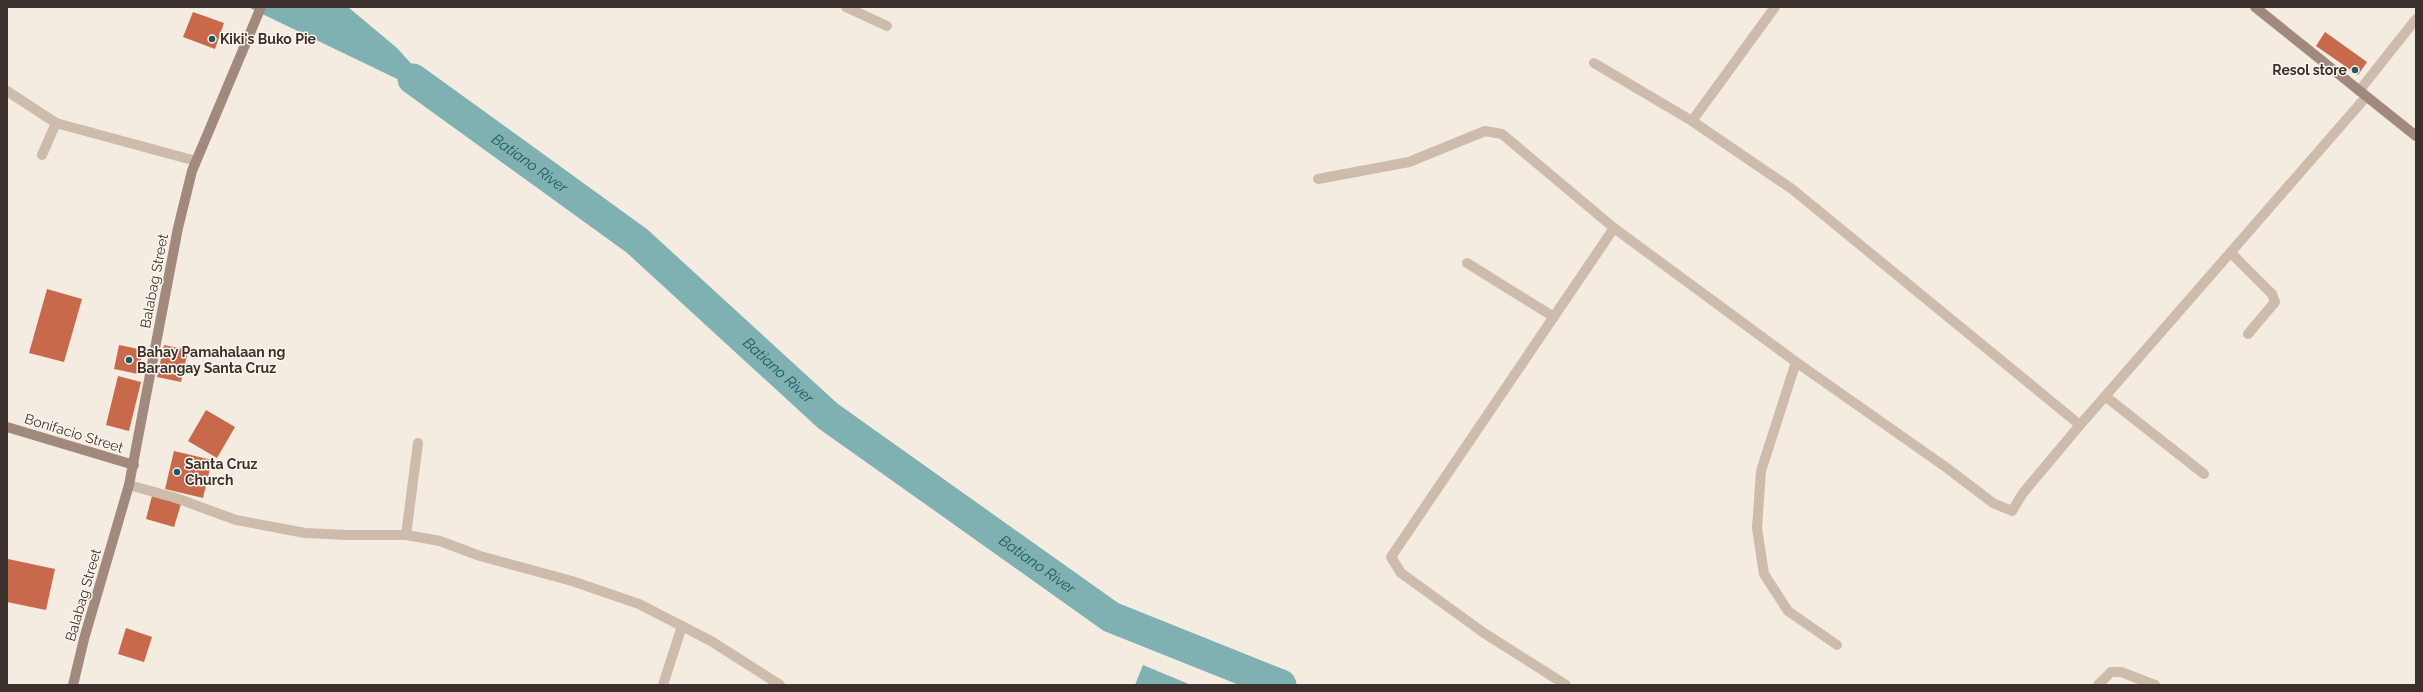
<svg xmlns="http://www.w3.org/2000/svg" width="2423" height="692" viewBox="0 0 2423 692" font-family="Raleway,sans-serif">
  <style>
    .water { fill: #7fb0b2 }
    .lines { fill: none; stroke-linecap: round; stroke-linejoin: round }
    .river { stroke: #7fb0b2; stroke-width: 31 }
    .building { fill: #c8694b }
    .lane { stroke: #cdbbac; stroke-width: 10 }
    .street { stroke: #cdbbac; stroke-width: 10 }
    .secondary { stroke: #a18a7d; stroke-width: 10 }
    .poi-dot { fill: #1f5a5e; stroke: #fbf5ee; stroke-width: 1.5 }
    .labels { text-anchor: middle; stroke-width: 3; stroke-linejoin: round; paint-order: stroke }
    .poi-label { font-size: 14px; font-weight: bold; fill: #3b302b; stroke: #fbf5ee; text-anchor: start }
    .street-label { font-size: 14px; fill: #3b302b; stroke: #fbf5ee }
    .water-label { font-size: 15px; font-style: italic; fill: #1f5a5e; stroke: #fbf5ee }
  </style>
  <rect width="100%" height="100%" fill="#f4ebe1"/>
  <!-- water -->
  <g class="water">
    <polygon points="248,7 348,7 397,48 447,103"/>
    <polygon points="1143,665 1191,685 1135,685"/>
  </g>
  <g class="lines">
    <!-- river -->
    <path class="river" id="s1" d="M413 79 637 241 828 416 1111 617 1281 685"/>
  </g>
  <!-- building -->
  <g class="building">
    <polygon points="193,12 224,23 215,49 183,37"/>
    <polygon points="2325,32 2367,62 2358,75 2316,46"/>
    <polygon points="47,289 82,299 64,362 29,353"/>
    <polygon points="119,345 143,350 138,374 114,369"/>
    <polygon points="164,345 188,350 181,382 157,377"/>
    <polygon points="118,376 141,382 129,431 106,425"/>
    <polygon points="206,410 235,427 217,458 188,441"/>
    <polygon points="174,451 212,460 203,498 165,489"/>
    <polygon points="152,496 181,504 174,527 146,519"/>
    <polygon points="8,559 55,569 46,610 7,602"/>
    <polygon points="126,628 152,637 144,662 118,654"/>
  </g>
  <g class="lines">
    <!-- lane -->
    <g class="lane">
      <polyline points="2231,253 2272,294 2275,302 2248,334"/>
      <polyline points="2105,396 2204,474"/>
      <polyline points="406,535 418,443"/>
      <polyline points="663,685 682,626"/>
    </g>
    <!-- street -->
    <g class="street">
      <polyline points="846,7 887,26"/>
      <polyline points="1594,63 1692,121 1792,189 2080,425"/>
      <polyline points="7,91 56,123 196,161"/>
      <polyline points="2359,91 2416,19"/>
      <polyline points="1692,121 1775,7"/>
      <polyline points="42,155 56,123"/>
      <polyline points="1318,179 1409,162 1485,131 1502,134 1614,228 1796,362 1947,468 1993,503 2012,511 2023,493 2080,425 2366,97"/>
      <polyline points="1467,263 1554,317"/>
      <polyline points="1796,362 1761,471 1757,528 1764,574 1788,611 1837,645"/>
      <polyline points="129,485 176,498 236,520 305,533 348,535 406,535 440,541 480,556 572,581 639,604 711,641 780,685"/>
      <polyline points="1566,685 1484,633 1401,573 1391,557 1614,228"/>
      <polyline points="2098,685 2111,672 2121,672 2155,685"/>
    </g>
    <!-- secondary -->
    <g class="secondary">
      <polyline points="2255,7 2416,136"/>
      <polyline points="7,427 134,465"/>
      <polyline points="73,685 84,639 129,485 178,228 192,171 261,7"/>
    </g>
  </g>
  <!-- markers -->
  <g class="poi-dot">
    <circle cx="212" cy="39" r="4"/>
    <circle cx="2355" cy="70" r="4"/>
    <circle cx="129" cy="360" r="4"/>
    <circle cx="177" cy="472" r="4"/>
  </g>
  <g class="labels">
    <!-- poi labels -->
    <g class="poi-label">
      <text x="220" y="44">Kiki's Buko Pie</text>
      <text x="2347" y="75" text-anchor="end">Resol store</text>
      <text x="137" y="357">Bahay Pamahalaan ng<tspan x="137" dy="16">Barangay Santa Cruz</tspan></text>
      <text x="185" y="469">Santa Cruz<tspan x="185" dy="16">Church</tspan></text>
    </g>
    <!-- street labels -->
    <g class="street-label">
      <text transform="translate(154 281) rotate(-79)" y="5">Balabag Street</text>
      <text transform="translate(74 433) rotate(17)" y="5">Bonifacio Street</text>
      <text transform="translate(83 595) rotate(-74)" y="5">Balabag Street</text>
    </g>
    <!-- water labels -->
    <g class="water-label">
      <text dy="5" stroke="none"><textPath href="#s1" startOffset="144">Batiano River</textPath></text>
      <text dy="5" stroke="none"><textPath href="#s1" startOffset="468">Batiano River</textPath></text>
      <text dy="5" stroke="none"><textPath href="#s1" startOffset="792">Batiano River</textPath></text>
    </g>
  </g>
  <!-- border -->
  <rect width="2423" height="692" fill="none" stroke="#3b302b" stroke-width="16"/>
</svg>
